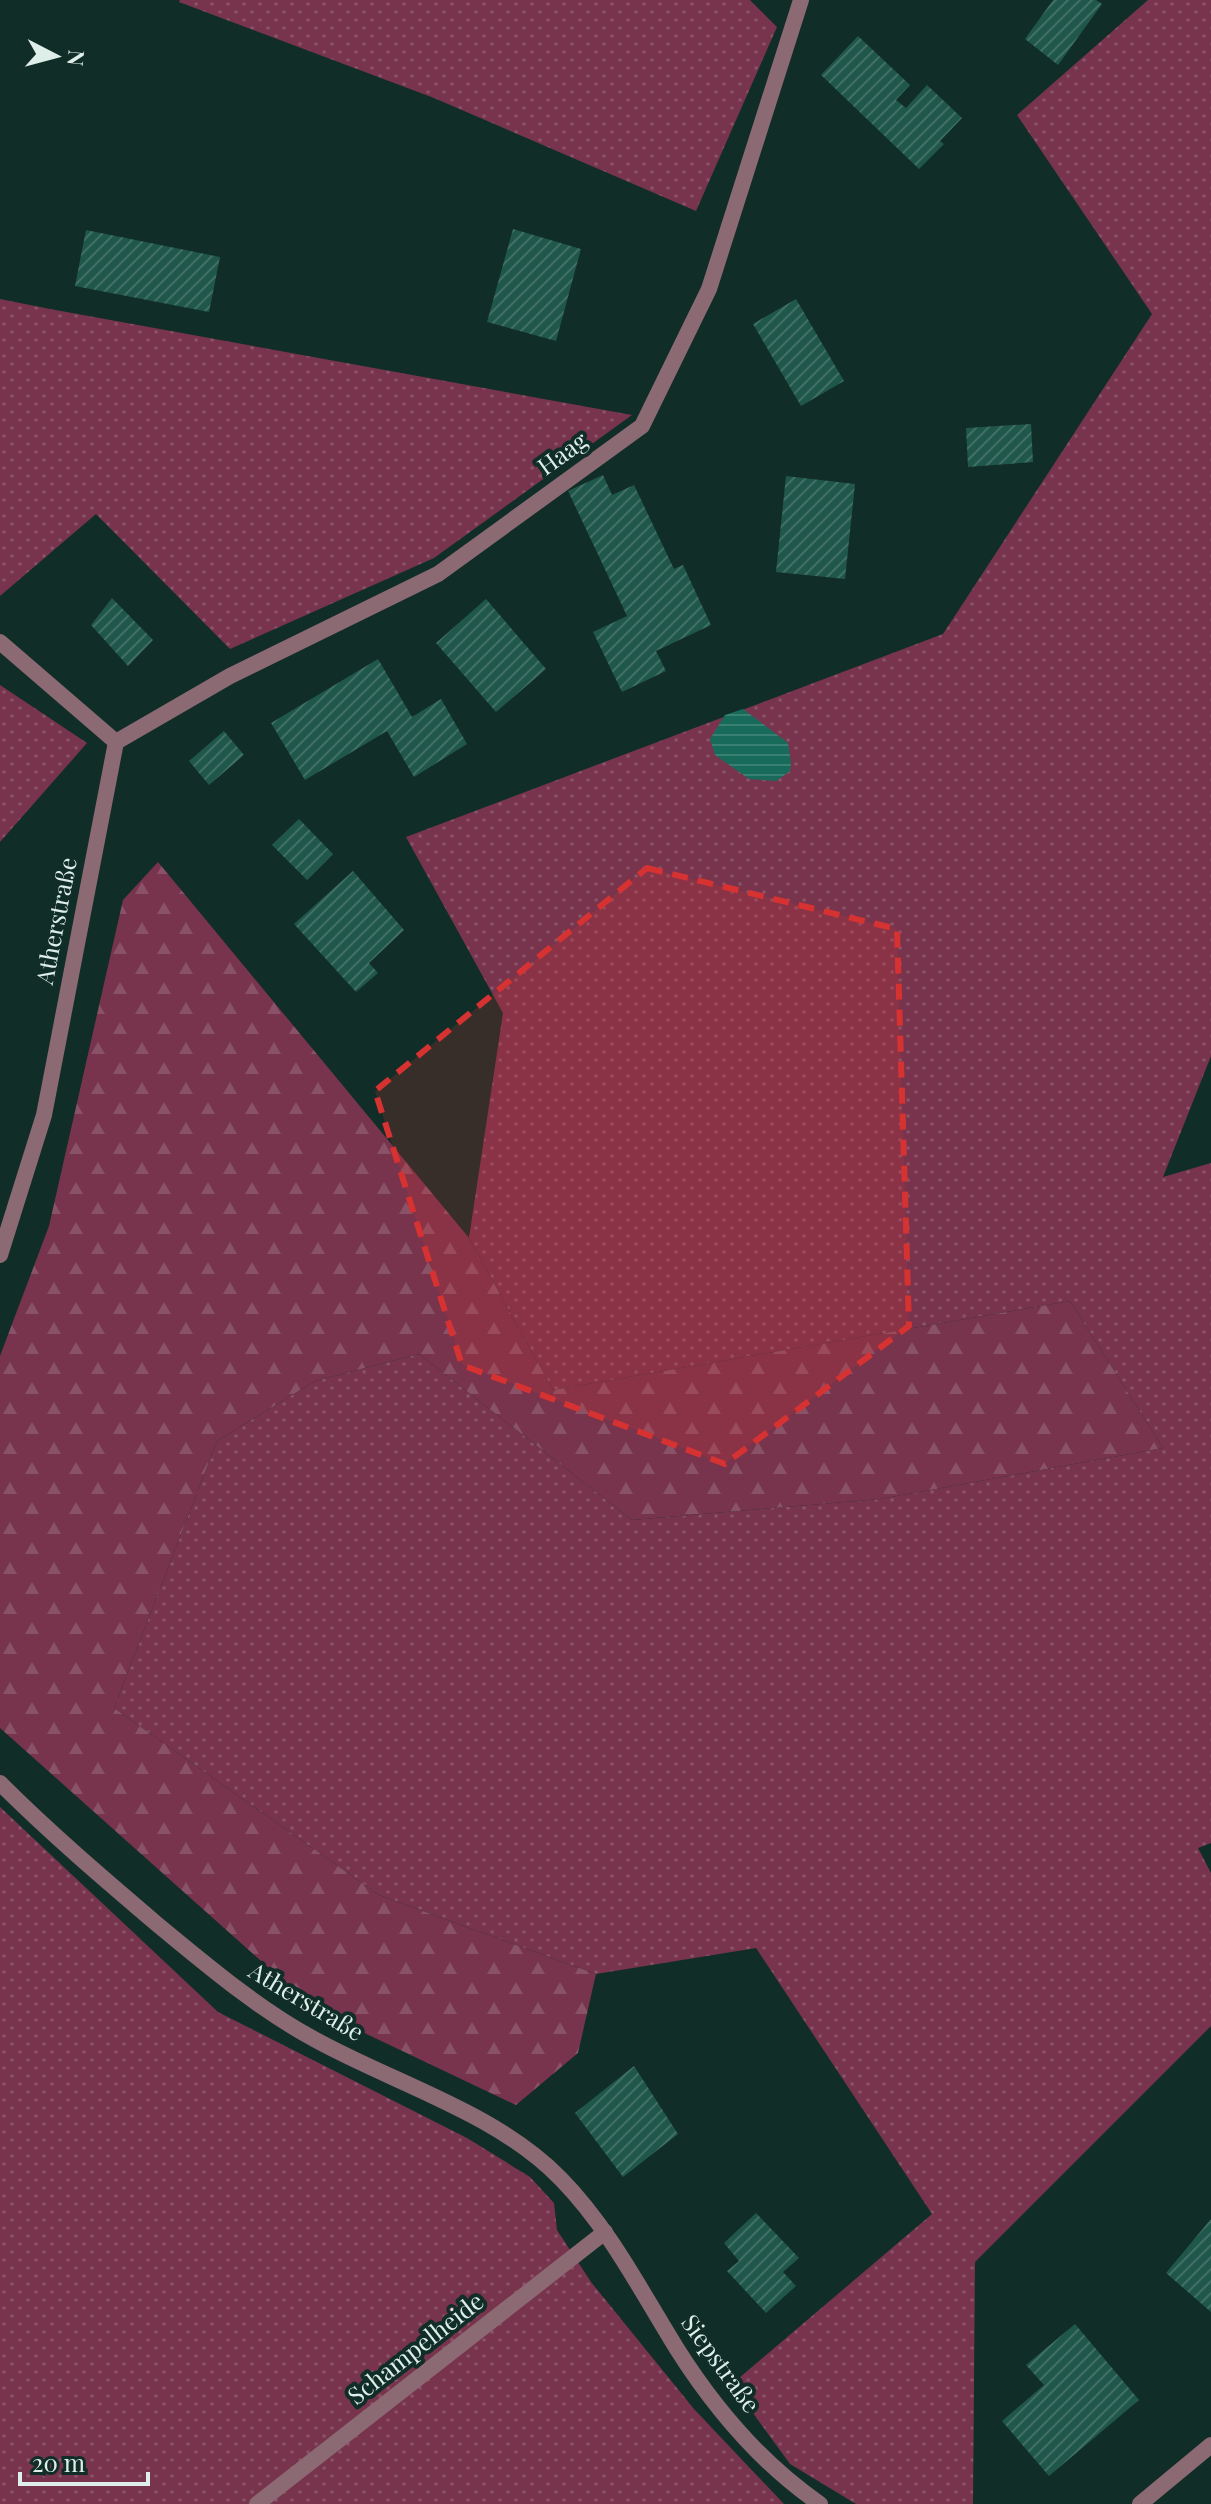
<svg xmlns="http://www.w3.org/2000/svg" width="1211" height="2504" viewBox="0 0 1211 2504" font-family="'Playfair Display',serif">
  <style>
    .grass { fill: url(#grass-dots) }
    .forest { fill: url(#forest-firs) }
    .water { fill: url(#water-rules) }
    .building { fill: url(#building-hatch) }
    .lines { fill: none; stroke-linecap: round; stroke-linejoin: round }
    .street { stroke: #8c6a74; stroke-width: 16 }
    .marked { fill: #d63232; fill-opacity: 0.2; stroke: #d63232; stroke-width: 6; stroke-dasharray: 16 10; stroke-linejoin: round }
    .labels { text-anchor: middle; stroke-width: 8; stroke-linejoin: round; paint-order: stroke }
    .street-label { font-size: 24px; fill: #deeee9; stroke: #112d27 }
  </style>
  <defs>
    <pattern id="grass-dots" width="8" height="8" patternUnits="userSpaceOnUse" patternTransform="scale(2)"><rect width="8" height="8" fill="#77344c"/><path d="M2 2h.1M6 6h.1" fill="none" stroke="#8a5266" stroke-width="1.8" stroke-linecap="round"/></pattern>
    <pattern id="forest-firs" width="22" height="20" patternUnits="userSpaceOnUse" patternTransform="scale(2)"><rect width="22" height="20" fill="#77344c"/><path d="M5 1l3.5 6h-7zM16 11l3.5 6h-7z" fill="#8a5266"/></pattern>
    <pattern id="water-rules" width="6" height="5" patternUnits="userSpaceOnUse" patternTransform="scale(2)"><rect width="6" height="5" fill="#186b5b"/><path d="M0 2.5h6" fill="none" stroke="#398073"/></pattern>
    <pattern id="building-hatch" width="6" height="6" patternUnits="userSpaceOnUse" patternTransform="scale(2)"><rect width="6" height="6" fill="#20574b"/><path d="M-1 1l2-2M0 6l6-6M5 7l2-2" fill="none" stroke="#406f65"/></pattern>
  </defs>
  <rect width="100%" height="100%" fill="#112d27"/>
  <!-- grass -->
  <g class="grass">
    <polygon points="180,0 750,0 777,27 696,211 434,98 179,2"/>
    <polygon points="1148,0 1211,0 1211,1056 1163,1177 1211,1163 1211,1843 1198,1848 1211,1873 1211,2026 975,2262 973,2504 856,2504 790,2464 732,2384 932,2214 756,1948 596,1974 379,1895 114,1708 217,1441 315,1381 419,1354 632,1520 880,1499 1163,1448 1070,1301 553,1390 469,1238 503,1013 406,837 943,634 1152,314 1017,115"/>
    <polygon points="0,299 50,309 632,415 434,558 230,649 96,514 0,596"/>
    <polygon points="0,685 87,743 0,842"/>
    <polygon points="0,1807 218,2012 467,2138 530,2177 554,2203 557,2230 591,2282 694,2409 784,2504 0,2504"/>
  </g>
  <!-- forest -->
  <polygon class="forest" points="158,862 469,1238 553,1390 1070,1301 1163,1448 880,1499 632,1520 419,1354 315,1381 217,1441 114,1708 379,1895 596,1974 578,2053 516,2105 316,2010 0,1728 0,1356 49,1226 123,900"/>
  <!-- water -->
  <polygon class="water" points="743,709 788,743 791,763 790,771 776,781 749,779 715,755 710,739 725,715"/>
  <!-- building -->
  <g class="building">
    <polygon points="1053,0 1096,0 1102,4 1058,65 1025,39"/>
    <polygon points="858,36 910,85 896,100 906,108 927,85 962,118 940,141 944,144 919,169 821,75"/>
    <polygon points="513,229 581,249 556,341 487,322"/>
    <polygon points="86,230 220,257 209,312 75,286"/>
    <polygon points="796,299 844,381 801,406 753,324"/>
    <polygon points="1031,424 1033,462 968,467 966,428"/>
    <polygon points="603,475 612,495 634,485 674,569 683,565 711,625 656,651 666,671 622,692 593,632 627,616 568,491"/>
    <polygon points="786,476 855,484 845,579 776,572"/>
    <polygon points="112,598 153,640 128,666 91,625"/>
    <polygon points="486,599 546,669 496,712 436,643"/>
    <polygon points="378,659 412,717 441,699 467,744 414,777 387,731 305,780 271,723"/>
    <polygon points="224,731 244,755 209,785 189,761"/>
    <polygon points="299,819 333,854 307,880 272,845"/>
    <polygon points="353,871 404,930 369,963 378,973 356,992 294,924"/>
    <polygon points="634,2066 678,2134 623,2177 575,2113"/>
    <polygon points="756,2213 799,2258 783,2272 796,2286 766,2313 727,2271 739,2261 724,2243"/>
    <polygon points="1211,2219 1211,2312 1166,2273"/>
    <polygon points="1075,2324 1139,2400 1049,2476 1002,2421 1044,2385 1026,2365"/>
  </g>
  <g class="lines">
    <!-- street -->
    <g class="street">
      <polyline points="0,642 116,742"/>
      <polyline points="116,742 230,676 438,574 642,426 709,289 801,0"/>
      <polyline points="0,1255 44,1115 116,742"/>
      <path d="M0 1783C50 1833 104 1879 158 1925 208 1966 257 2008 314 2039 395 2084 496 2112 561 2179 609 2228 641 2291 677 2349 715 2409 762 2464 820 2504"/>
      <polyline points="257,2504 605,2232"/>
      <polyline points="1140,2504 1211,2445"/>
    </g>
  </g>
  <!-- marked area -->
  <path class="marked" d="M647 868 897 929 909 1326 725 1464 462 1365 375 1091Z"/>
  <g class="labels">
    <!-- street labels -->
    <g class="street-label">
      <text transform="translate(563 454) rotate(-36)" y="8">Haag</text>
      <text transform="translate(57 921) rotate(-79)" y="8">Atherstraße</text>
      <text transform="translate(306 2002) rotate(31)" y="8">Atherstraße</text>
      <text transform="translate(416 2349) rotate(-38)" y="8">Schampelheide</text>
      <text transform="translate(720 2364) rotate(54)" y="8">Siepstraße</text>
    </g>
  </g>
  <!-- north arrow -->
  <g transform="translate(56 56) rotate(96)" stroke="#112d27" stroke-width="6" paint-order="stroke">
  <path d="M0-6L14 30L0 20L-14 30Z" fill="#deeee9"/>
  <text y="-12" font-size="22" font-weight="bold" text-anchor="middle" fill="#deeee9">N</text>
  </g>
  <!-- scale -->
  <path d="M20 2472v12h128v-12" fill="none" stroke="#deeee9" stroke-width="4"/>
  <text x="32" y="2472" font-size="24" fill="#deeee9" stroke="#112d27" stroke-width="6" paint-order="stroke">20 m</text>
</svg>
